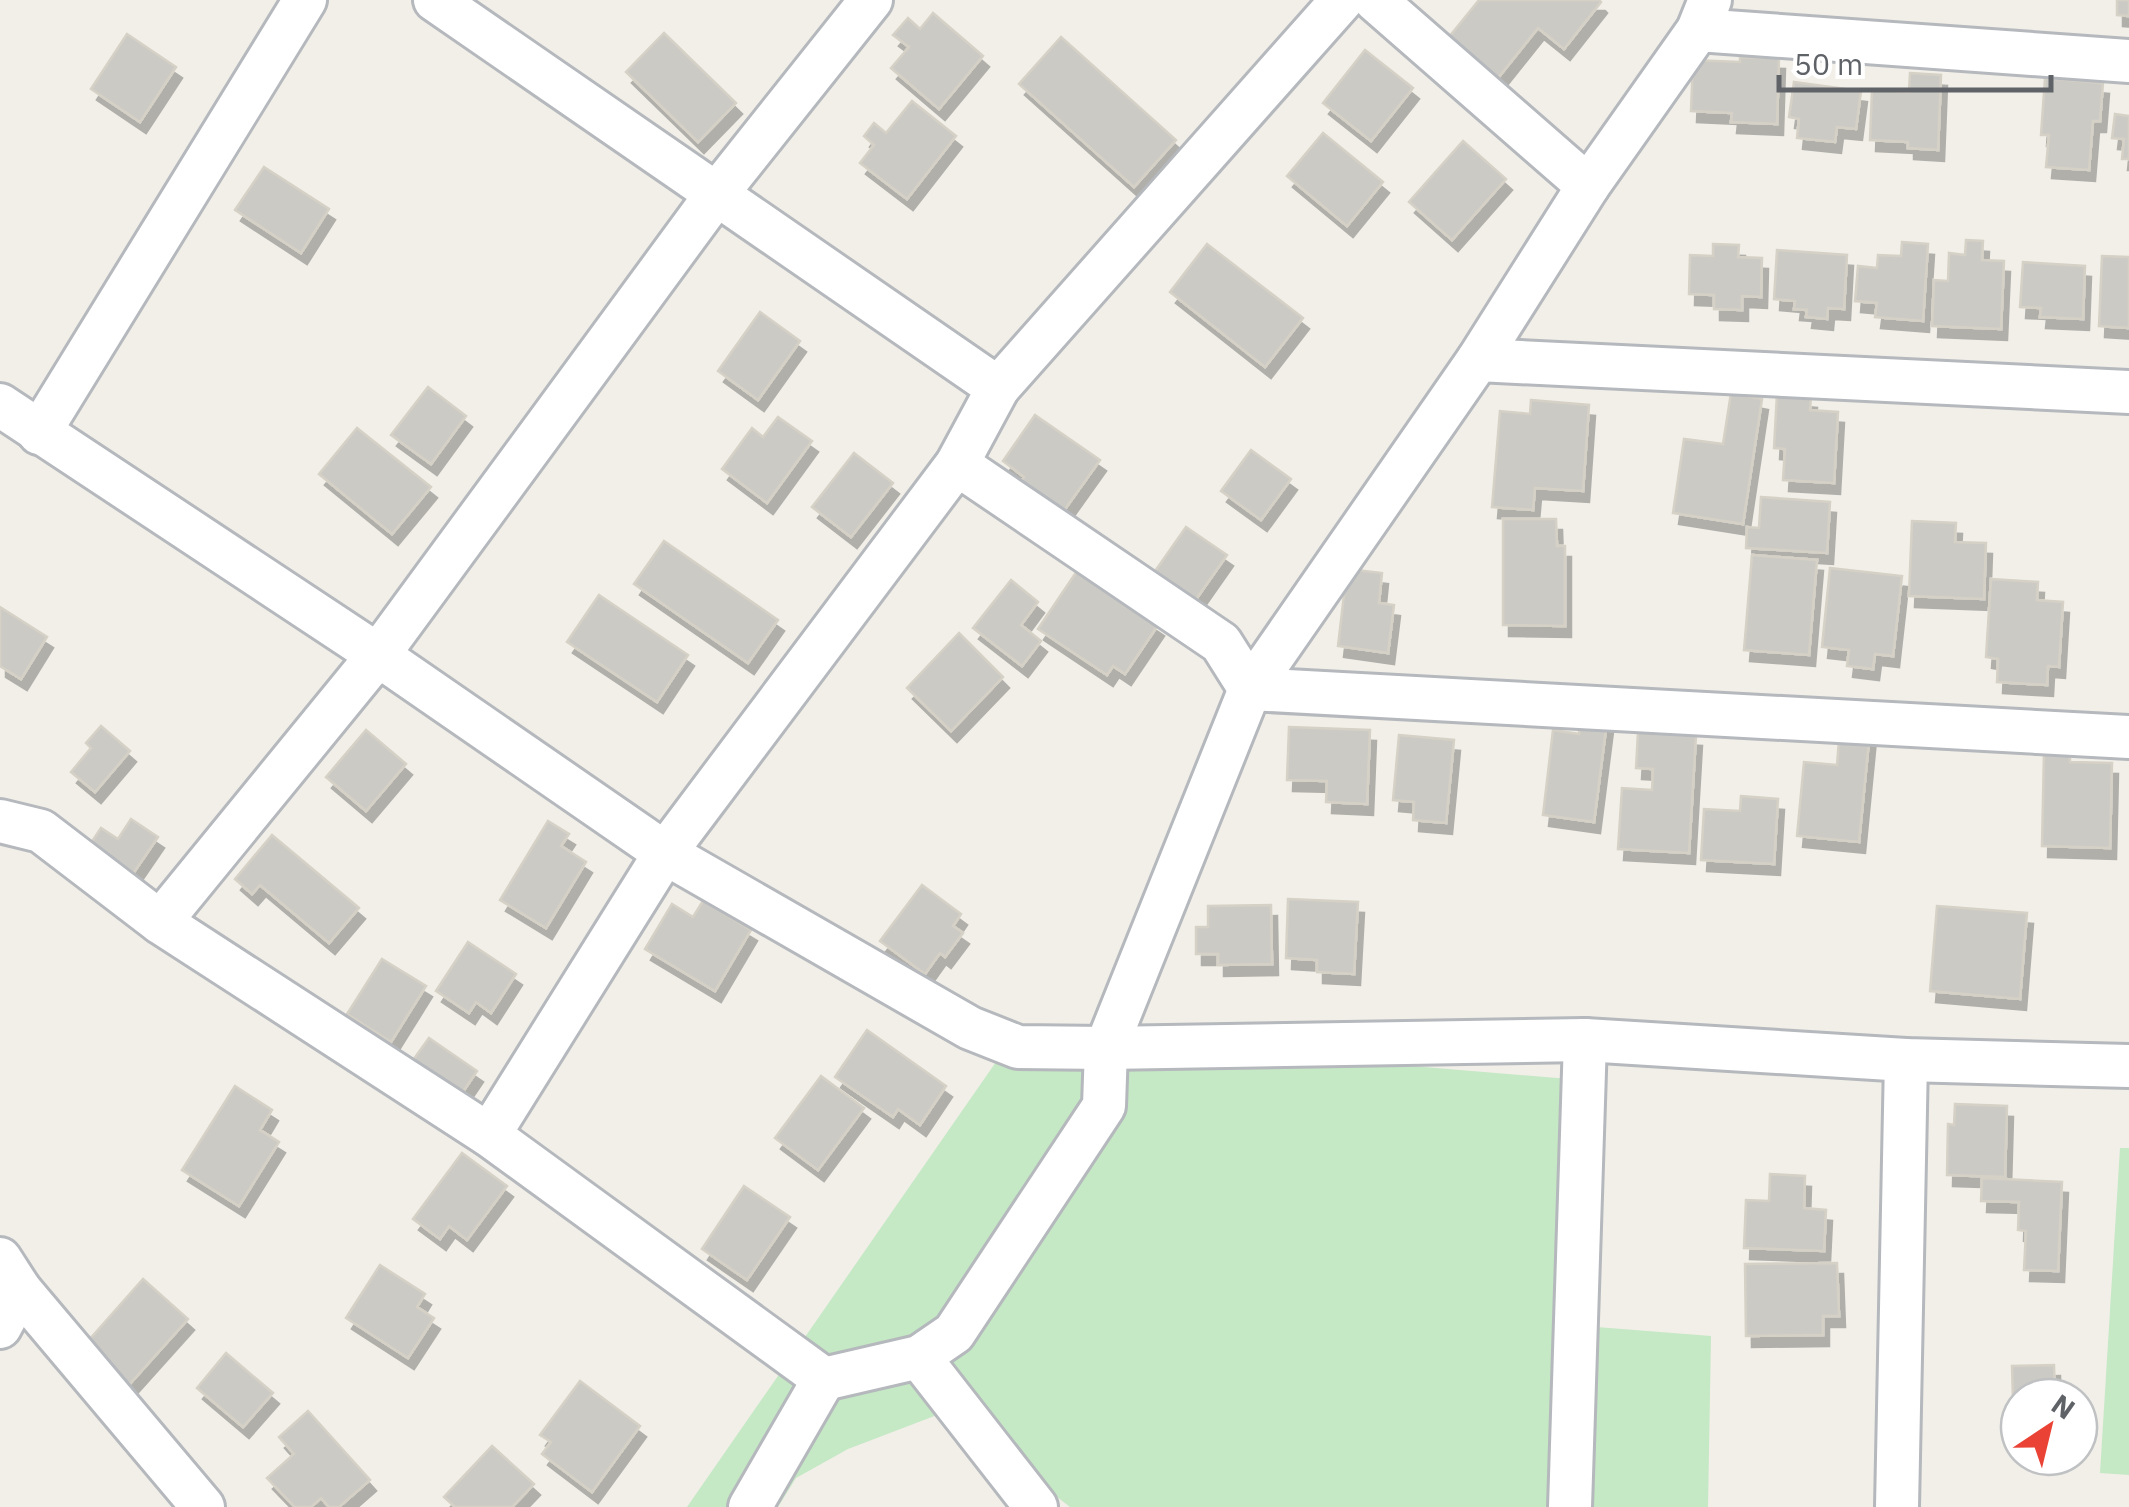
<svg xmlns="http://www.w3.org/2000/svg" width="2129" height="1507" viewBox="0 0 2129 1507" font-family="'IBM Plex Sans',sans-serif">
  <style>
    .green { fill: #c5e8c5 }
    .building { fill: #cccac5; stroke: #d6d1c6; stroke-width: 2.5; filter: url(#shadow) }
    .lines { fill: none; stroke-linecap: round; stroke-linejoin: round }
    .minor-casing { stroke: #b5b8bc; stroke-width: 48 }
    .minor { stroke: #fff; stroke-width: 42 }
  </style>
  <defs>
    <filter id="shadow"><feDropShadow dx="6" dy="11" stdDeviation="0" flood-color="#0004"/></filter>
  </defs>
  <rect width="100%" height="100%" fill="#f1efe8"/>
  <!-- green -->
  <g class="green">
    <polygon points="1159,1045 1569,1079 1558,1324 1711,1336 1708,1507 1070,1507 985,1441 937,1415 848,1449 796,1478 778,1507 687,1507 1005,1049"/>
    <polygon points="2120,1148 2129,1148 2129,1475 2100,1473"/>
  </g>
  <!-- building -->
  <g class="building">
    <polygon points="1479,0 1599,0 1601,2 1564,49 1538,28 1490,88 1440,48"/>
    <polygon points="2117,0 2129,0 2129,16 2117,15"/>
    <polygon points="933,13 983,56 939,109 891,68 909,47 893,35 908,18 920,29"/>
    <polygon points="664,33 736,103 698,142 626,72"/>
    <polygon points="127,34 176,67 140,122 91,89"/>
    <polygon points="1061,37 1176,140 1134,187 1019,84"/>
    <polygon points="1365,50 1413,88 1371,141 1323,103"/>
    <polygon points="1740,57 1779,58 1777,124 1731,122 1732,113 1691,111 1693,60 1740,62"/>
    <polygon points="1910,73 1941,75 1938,150 1908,148 1908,142 1870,140 1872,90 1909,92"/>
    <polygon points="2045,78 2103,83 2100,121 2093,121 2089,170 2046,167 2049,135 2041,135"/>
    <polygon points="1794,82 1861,91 1856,129 1837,127 1835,142 1797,138 1799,119 1789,117"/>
    <polygon points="912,101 956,136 907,199 860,163 874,145 864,136 874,123 886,133"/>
    <polygon points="2115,114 2129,116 2129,159 2122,159 2124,139 2112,138"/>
    <polygon points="1323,133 1383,182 1347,226 1287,176"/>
    <polygon points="1463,141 1506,179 1452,240 1409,202"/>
    <polygon points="264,167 329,209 301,253 235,210"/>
    <polygon points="1966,240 1983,241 1982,260 2004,261 2001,329 1932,326 1934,280 1948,281 1949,253 1965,255"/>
    <polygon points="1902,242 1928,244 1923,321 1875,317 1877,303 1855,301 1858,266 1877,268 1878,255 1901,256"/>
    <polygon points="1207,244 1303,318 1265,367 1170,292"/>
    <polygon points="1713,244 1739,245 1738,257 1762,258 1761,297 1742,296 1742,310 1714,309 1714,295 1689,294 1690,255 1713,256"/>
    <polygon points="1777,250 1847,255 1844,309 1828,308 1827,319 1806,317 1807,310 1794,309 1795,301 1774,299"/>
    <polygon points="2102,256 2129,257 2129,328 2099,326"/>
    <polygon points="2023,262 2085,266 2083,319 2040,317 2041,308 2020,307"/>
    <polygon points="760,312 800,341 758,400 718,371"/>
    <polygon points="428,387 466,416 431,464 391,435"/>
    <polygon points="1731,393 1762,399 1743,524 1673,513 1684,439 1723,444"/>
    <polygon points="1777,394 1811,397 1810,410 1838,412 1834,483 1783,480 1785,449 1774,448"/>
    <polygon points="1531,400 1589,405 1583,491 1535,488 1533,510 1492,507 1500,411 1530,414"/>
    <polygon points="1035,415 1100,460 1058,519 1016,490 1024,477 1003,461"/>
    <polygon points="778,417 812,441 767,503 722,469 752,428 763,437"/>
    <polygon points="357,428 431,487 392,534 319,474"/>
    <polygon points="1251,450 1291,479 1261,520 1221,491"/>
    <polygon points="854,453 893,483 851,537 812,507"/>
    <polygon points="1761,497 1830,502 1827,553 1746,548 1747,527 1759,528"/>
    <polygon points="1503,519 1556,519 1557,546 1565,546 1565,626 1503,625"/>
    <polygon points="1912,521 1956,523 1955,542 1986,543 1984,599 1909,596"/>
    <polygon points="1186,527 1227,555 1185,615 1144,587"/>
    <polygon points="664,541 778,620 748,663 634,584"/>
    <polygon points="1752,555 1817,560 1809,655 1744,650"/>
    <polygon points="1830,568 1902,576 1893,656 1875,654 1873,669 1847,666 1849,650 1822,647"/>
    <polygon points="1347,569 1382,573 1379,603 1394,605 1388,653 1338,646"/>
    <polygon points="1077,571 1158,625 1125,674 1113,666 1107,675 1038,629"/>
    <polygon points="1991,579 2038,582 2037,600 2063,602 2059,667 2048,666 2047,685 1997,682 1998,659 1986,657"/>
    <polygon points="1011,580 1038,602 1021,625 1041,641 1022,666 973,628"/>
    <polygon points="599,595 688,655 657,702 567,642"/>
    <polygon points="0,607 47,637 21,679 0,666"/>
    <polygon points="959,633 1003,677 951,731 907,688"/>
    <polygon points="1580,718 1607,721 1594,822 1543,815 1553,730 1579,734"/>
    <polygon points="101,726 130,751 95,792 71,772 91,748 86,743"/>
    <polygon points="1289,727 1370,730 1367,804 1326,802 1327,781 1287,780"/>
    <polygon points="1840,727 1870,730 1859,842 1797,836 1804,762 1837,765"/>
    <polygon points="366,730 406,764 366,811 326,777"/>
    <polygon points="1638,732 1696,735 1689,853 1618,849 1622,788 1652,790 1653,769 1636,768"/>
    <polygon points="1399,735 1454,740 1446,823 1413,820 1414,802 1393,800"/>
    <polygon points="2044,751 2070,752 2070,762 2112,763 2110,848 2042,846"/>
    <polygon points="1741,796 1778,799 1774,864 1701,860 1704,809 1740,811"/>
    <polygon points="131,819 158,837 130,878 87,849 101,828 118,839"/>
    <polygon points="548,821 569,834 561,846 586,862 546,928 500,900"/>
    <polygon points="272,835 359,908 329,943 260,885 252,894 235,879"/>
    <polygon points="922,885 961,914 953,926 963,933 945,957 940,953 925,974 880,941"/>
    <polygon points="1288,899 1358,902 1354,974 1317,972 1317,960 1286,958"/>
    <polygon points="703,901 751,930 715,991 645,949 672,904 693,917"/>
    <polygon points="1271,905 1272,964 1218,965 1218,954 1196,954 1196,927 1208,927 1208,906"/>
    <polygon points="1937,906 2027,913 2020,999 1930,991"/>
    <polygon points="468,942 516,974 491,1013 476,1002 469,1013 436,991"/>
    <polygon points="382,959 426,986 391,1042 347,1014"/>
    <polygon points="867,1030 946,1086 920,1125 898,1109 893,1117 835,1077"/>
    <polygon points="429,1038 477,1071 460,1096 411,1063"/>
    <polygon points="821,1076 864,1108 818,1170 775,1138"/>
    <polygon points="235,1086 272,1110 260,1130 279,1142 239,1206 182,1170"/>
    <polygon points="1955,1104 2007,1106 2005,1177 1947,1175 1948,1124 1954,1125"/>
    <polygon points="462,1153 507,1186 467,1240 449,1226 440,1239 413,1219"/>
    <polygon points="1770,1174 1805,1176 1804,1208 1826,1210 1824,1251 1744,1248 1746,1200 1769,1201"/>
    <polygon points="1982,1178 2062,1182 2058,1271 2024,1270 2026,1231 2018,1230 2019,1202 1981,1201"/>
    <polygon points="744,1186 790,1217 747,1280 702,1249"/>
    <polygon points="1837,1263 1839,1316 1823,1316 1823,1335 1746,1336 1745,1264"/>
    <polygon points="380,1265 425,1294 417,1307 434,1318 408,1358 346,1318"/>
    <polygon points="143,1279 188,1319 127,1387 82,1348"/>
    <polygon points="226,1353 273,1393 243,1427 197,1388"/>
    <polygon points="2054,1365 2055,1397 2019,1397 2019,1437 2014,1437 2012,1366"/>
    <polygon points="580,1381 640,1426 592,1492 542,1454 551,1442 540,1435"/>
    <polygon points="308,1411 370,1480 339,1507 329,1507 321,1498 311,1507 295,1507 267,1478 294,1454 279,1437"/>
    <polygon points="492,1446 534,1484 512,1507 455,1507 444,1497"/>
  </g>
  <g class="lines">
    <defs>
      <g id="minor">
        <polyline points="435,0 998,388"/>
        <polyline points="1375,0 1588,186"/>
        <polyline points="1698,30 2129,61"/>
        <polyline points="1478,360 2129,392"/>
        <polyline points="0,405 378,655 665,853 970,1028 1018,1047 1106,1048 1585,1040 1906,1060 2129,1066"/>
        <polyline points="39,433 305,0"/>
        <polyline points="957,464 1221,643 1250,689 2129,737"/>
        <polyline points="0,821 41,831 160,922 489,1135 824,1379 919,1357 954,1333 1104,1106 1106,1048 1250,689 1478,360 1588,186 1698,30 1710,0"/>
        <polyline points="160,922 378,655 715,196 871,0"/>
        <polyline points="489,1135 665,853 957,464 998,388 1342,0"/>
        <polyline points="0,1259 20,1290 203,1507"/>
        <polyline points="0,1327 20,1290"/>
        <polyline points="919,1357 1036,1507"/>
        <polyline points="750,1507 824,1379"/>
        <polyline points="1570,1507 1585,1040"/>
        <polyline points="1897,1507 1906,1060"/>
      </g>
    </defs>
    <!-- minor casing -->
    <use href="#minor" class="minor-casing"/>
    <!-- minor -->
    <use href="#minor" class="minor"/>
  </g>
  <!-- north arrow -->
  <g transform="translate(2049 1427) rotate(35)"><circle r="48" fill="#ffffff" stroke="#bfc1c3" stroke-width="2.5"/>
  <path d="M0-8L18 38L0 25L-18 38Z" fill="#ea4335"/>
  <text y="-15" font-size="28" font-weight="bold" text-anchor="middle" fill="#5f6368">N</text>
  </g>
  <!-- scale -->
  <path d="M1779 75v15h272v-15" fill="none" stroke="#5f6368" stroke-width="5"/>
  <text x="1794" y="75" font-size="30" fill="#5f6368" stroke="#ffffff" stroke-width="8" paint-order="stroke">50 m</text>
</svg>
